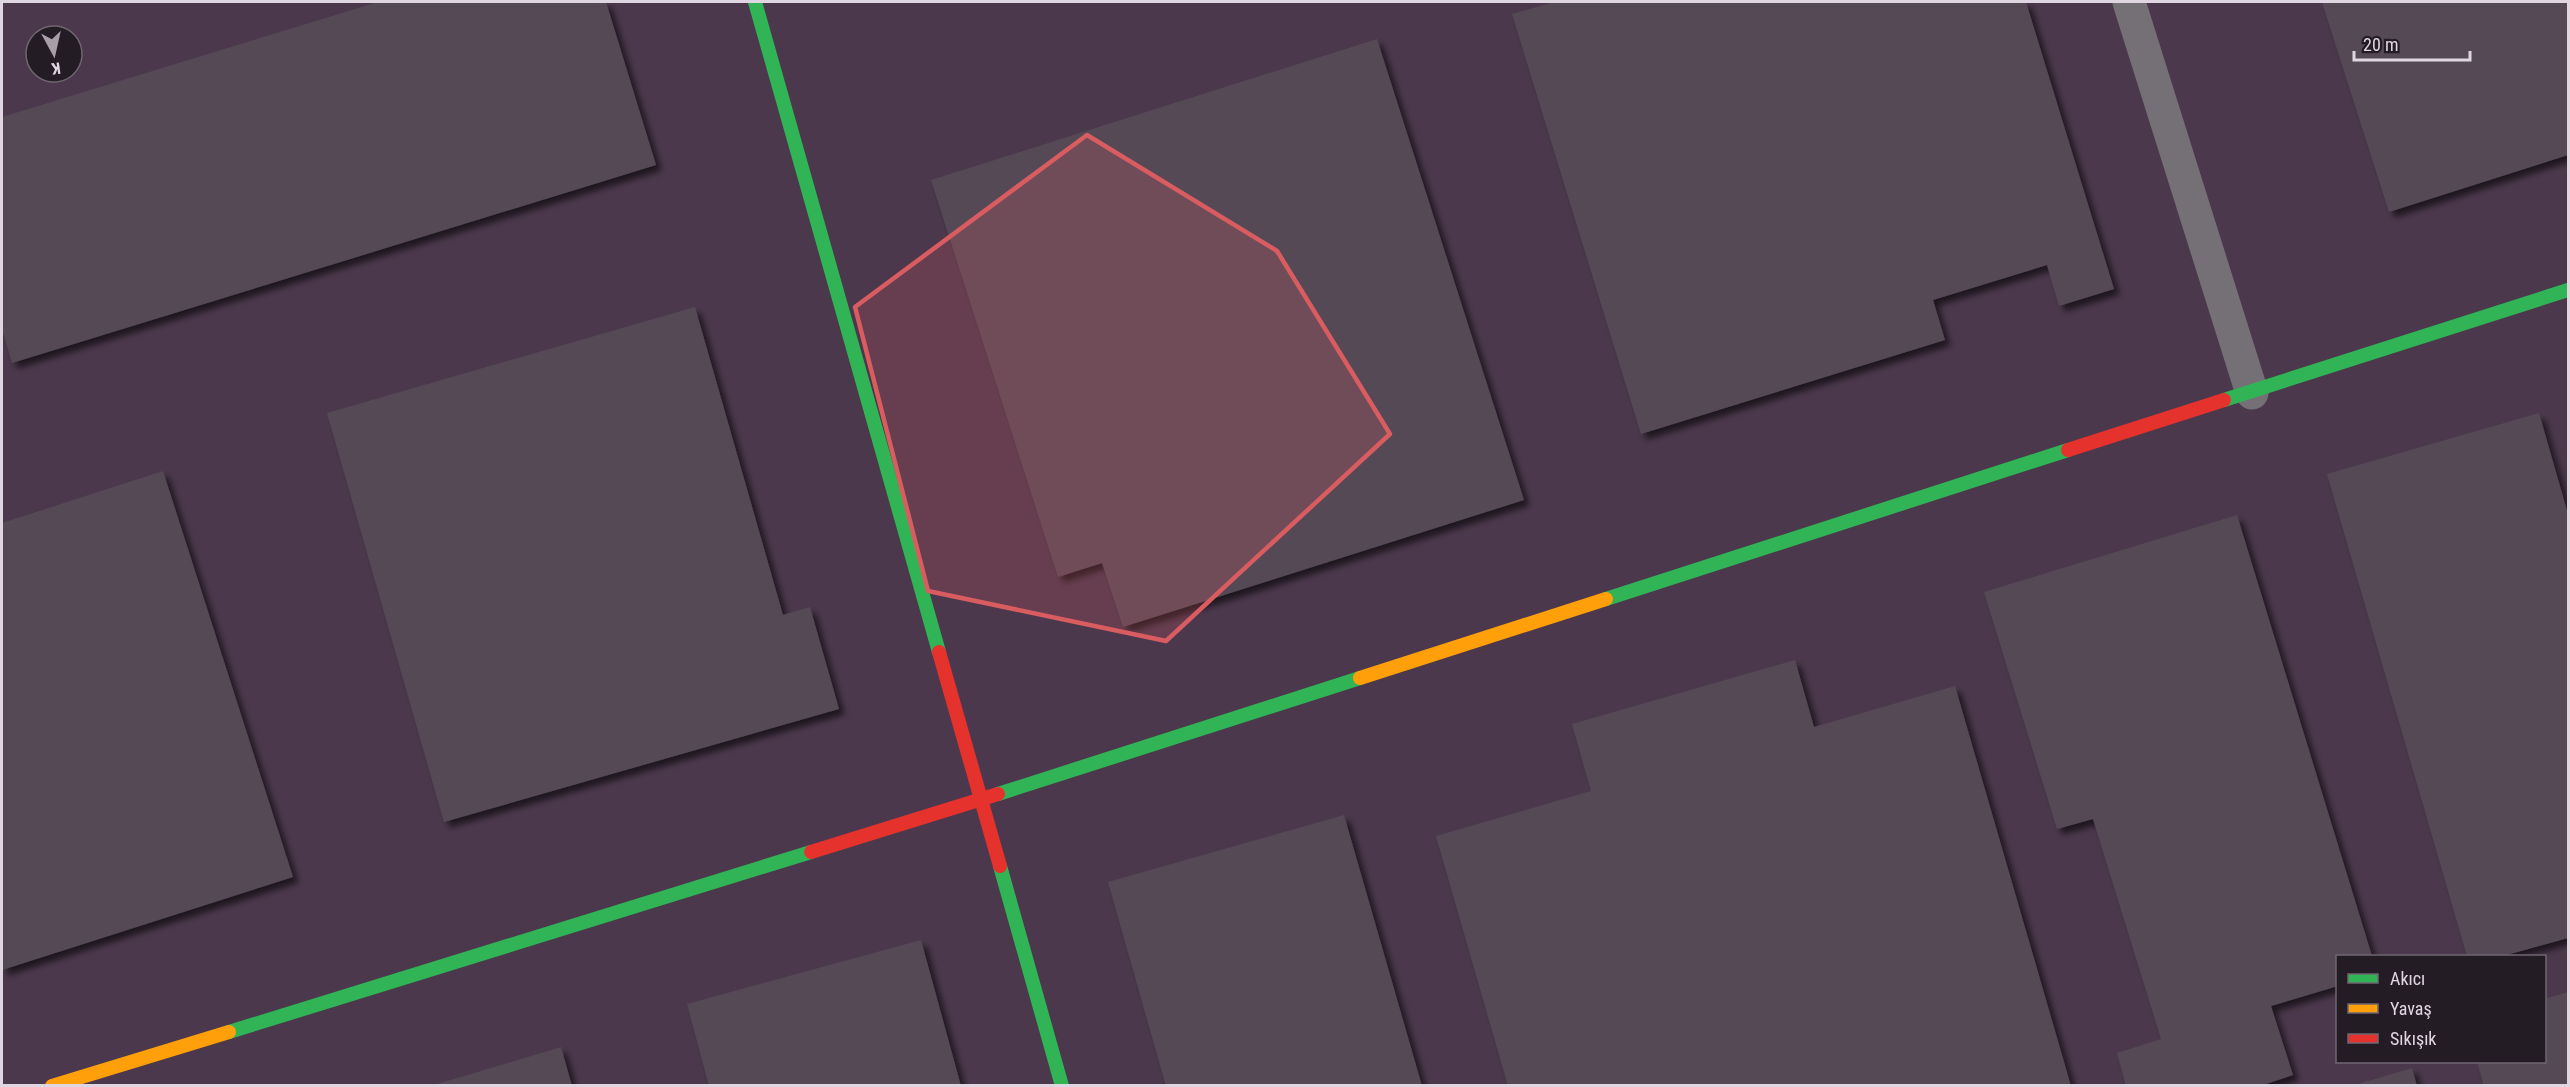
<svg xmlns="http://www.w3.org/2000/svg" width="2570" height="1087" viewBox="0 0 2570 1087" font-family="'Roboto Condensed',sans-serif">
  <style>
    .built { fill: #4b384c; fill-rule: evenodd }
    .building { fill: #554856; filter: url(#shadow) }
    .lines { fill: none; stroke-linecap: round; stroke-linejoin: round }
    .street { stroke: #756f76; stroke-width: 33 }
    .fast { stroke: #30b455; stroke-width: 14 }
    .slow { stroke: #ff9f0a; stroke-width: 14 }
    .jam { stroke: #e5322d; stroke-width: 14 }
    .marked { fill: #d95c60; fill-opacity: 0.2; stroke: #d95c60; stroke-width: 4.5; stroke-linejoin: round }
  </style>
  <defs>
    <filter id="shadow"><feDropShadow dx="5.5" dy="5.5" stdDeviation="3" flood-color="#0009"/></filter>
  </defs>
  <rect width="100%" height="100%" fill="#3e353e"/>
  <!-- built -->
  <path class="built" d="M2 2H2568V1085H2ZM36 36H72V72H36ZM2338 956H2544V1062H2338Z"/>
  <!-- building -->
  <g class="building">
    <polygon points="378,2 606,2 656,165 12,363 2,329 2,117"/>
    <polygon points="1554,2 2026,2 2114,289 2059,306 2047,265 1933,300 1945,340 1641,434 1512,14"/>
    <polygon points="2322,2 2568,2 2568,155 2389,212"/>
    <polygon points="1377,39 1524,500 1123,627 1102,563 1058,577 931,180"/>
    <polygon points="695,307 783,615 810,607 839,709 444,822 327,413"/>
    <polygon points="2539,413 2568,514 2568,938 2503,956 2467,956 2327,474"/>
    <polygon points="163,471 293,877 2,970 2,523"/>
    <polygon points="2237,515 2372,956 2338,956 2338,986 2271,1006 2293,1075 2260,1086 2126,1086 2117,1053 2161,1039 2093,819 2057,829 1984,592"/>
    <polygon points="1795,660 1814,727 1955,686 2071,1086 1508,1086 1436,836 1591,791 1572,724"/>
    <polygon points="1344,815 1422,1086 1166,1086 1108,882"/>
    <polygon points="921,940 961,1086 709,1086 687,1004"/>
    <polygon points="2568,992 2568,1086 2484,1086 2477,1062 2544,1062 2544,999"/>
    <polygon points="561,1047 572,1086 435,1086 434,1085"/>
    <polygon points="2412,1068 2417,1086 2355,1086 2355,1085"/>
  </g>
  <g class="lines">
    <!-- street -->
    <polyline class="street" points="2129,2 2252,393"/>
    <!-- fast -->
    <g class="fast">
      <polyline points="755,2 939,652"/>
      <polyline points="2224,400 2568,290"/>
      <polyline points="1606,599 2068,450"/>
      <polyline points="998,794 1360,678"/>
      <polyline points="1000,866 1062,1086"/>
      <polyline points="229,1032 811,852"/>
    </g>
    <!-- slow -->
    <g class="slow">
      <polyline points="1360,678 1606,599"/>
      <polyline points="52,1086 229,1032"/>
    </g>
    <!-- jam -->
    <g class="jam">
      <polyline points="2068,450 2224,400"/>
      <polyline points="939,652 1000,866"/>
      <polyline points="811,852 998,794"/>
    </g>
  </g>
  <!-- marked area -->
  <path class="marked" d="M1087 135 1277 251 1390 434 1166 641 928 591 855 307Z"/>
  <!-- border -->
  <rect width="2570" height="1087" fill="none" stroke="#e0d6e1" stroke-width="6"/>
  <!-- legend -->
  <rect x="2336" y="955" width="210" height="108" fill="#231c24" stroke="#6f6670" stroke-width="1.5"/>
  <rect x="2348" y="974" width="30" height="9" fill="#30b455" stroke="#6f6670" stroke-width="1.5"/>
  <text x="2390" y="985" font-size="18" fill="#e0d6e1">Akıcı</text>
  <rect x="2348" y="1004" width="30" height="9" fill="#ff9f0a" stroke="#6f6670" stroke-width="1.5"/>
  <text x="2390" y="1015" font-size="18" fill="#e0d6e1">Yavaş</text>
  <rect x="2348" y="1034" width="30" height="9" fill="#e5322d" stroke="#6f6670" stroke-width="1.5"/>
  <text x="2390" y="1045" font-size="18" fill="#e0d6e1">Sıkışık</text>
  <!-- north arrow -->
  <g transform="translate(54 54) rotate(172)"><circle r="28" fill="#231c24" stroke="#6f6670" stroke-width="1.5"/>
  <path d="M0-4.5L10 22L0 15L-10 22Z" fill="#a79ea8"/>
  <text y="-9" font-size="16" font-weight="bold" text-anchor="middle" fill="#e0d6e1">K</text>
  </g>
  <!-- scale -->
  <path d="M2354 51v9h116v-9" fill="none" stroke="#e0d6e1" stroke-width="3"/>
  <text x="2363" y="51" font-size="18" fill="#e0d6e1" stroke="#231c24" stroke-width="4.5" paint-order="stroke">20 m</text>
</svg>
